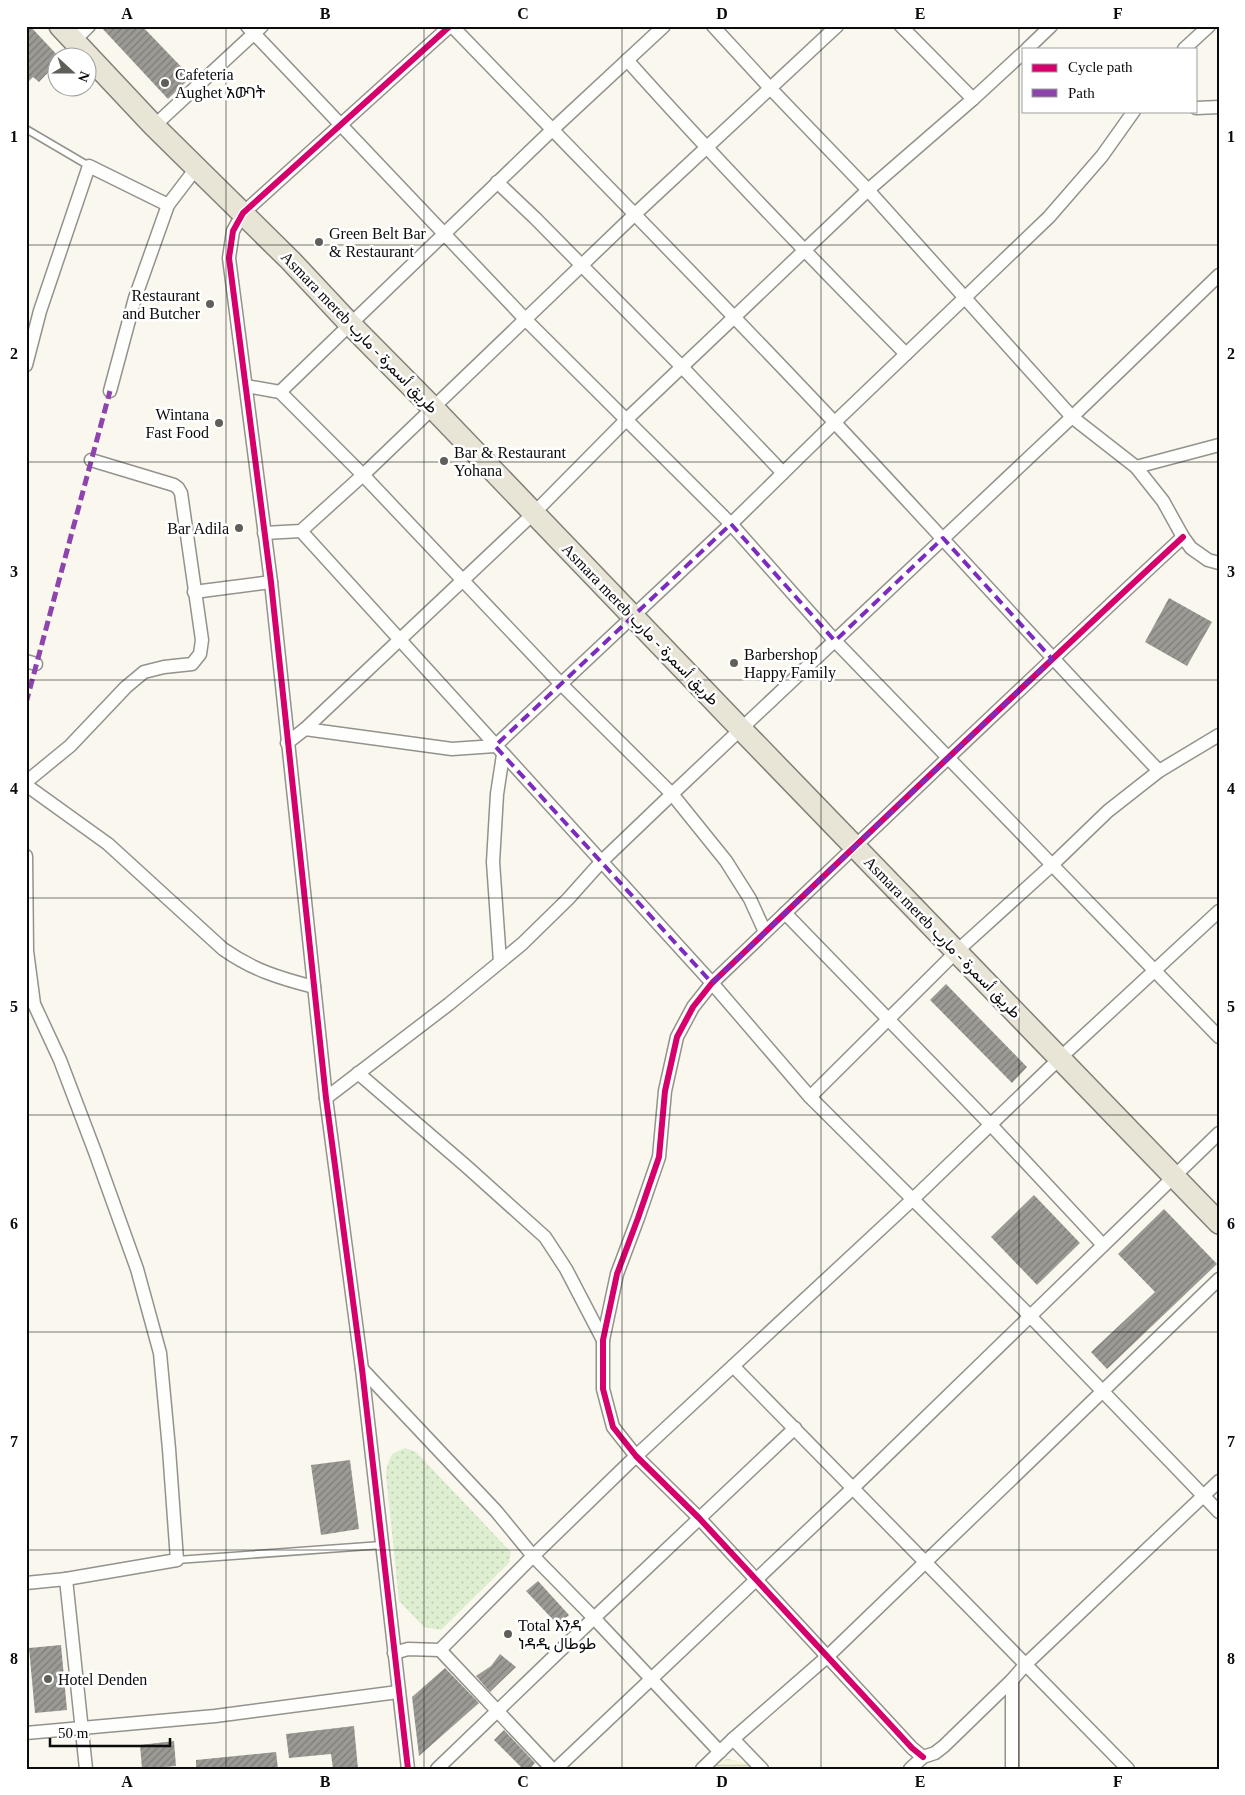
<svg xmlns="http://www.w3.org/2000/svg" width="1245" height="1795" viewBox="0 0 1245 1795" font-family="'Times New Roman',Vazirmatn,'Noto Sans Ethiopic',serif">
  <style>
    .farmland { fill: url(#farmland-rules) }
    .park { fill: url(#park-dots) }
    .building { fill: url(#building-hatch) }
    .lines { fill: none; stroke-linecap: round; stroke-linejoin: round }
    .service-casing { stroke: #93928d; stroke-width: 9 }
    .minor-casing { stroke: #93928d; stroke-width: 15 }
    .trunk-casing { stroke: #807f7a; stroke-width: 24 }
    .service { stroke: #fefefc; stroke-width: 6 }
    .minor { stroke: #fefefc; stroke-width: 12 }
    .trunk { stroke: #e8e4d6; stroke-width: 21 }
    .quiet { stroke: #8e44ad; stroke-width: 5; stroke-dasharray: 10 5; stroke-linecap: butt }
    .cycleway-casing { stroke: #fff; stroke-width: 9 }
    .cycleway { stroke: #d6006c; stroke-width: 6 }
    .marked { fill: none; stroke: #7b2cbf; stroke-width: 4; stroke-dasharray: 10 6; stroke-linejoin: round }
    .grid { fill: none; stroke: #0b0b0b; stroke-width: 1; stroke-opacity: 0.55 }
    .poi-dot { fill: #5f5e5a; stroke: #fff; stroke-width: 2 }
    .labels { text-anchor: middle; stroke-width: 5; stroke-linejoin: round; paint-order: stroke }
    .poi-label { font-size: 16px; fill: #0b0b0b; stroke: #fff; text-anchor: start }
    .street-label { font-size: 16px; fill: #0b0b0b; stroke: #fff }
    .neatline { fill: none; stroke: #0b0b0b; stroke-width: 2 }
    .grid-label { font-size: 16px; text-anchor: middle; font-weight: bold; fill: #0b0b0b }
  </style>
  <defs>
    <pattern id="farmland-rules" width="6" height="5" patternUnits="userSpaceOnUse" patternTransform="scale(1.25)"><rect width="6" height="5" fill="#f4f4db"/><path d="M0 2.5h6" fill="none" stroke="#d0d0bb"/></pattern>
    <pattern id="park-dots" width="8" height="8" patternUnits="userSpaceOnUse" patternTransform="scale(1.25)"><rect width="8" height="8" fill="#deeed0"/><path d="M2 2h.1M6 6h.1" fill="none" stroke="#bdcbb1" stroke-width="1.8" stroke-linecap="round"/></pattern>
    <pattern id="building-hatch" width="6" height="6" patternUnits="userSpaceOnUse" patternTransform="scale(1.25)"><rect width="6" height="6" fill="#9c9a94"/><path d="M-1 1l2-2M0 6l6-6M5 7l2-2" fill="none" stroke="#7d7c77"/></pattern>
  </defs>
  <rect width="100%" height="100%" fill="#faf8ee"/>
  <!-- farmland -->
  <polygon class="farmland" points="728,1759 750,1764 754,1769 707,1769 717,1762"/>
  <!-- park -->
  <polygon class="park" points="405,1448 416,1452 511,1552 509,1563 441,1630 424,1627 399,1601 386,1475 387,1466 392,1454"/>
  <!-- building -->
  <g class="building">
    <polygon points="26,26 30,26 60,58 58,58 58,62 39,82 33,77 26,84"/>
    <polygon points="100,26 142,26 191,77 168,99"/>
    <polygon points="1169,598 1212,622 1187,666 1145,642"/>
    <polygon points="946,984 1027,1067 1012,1083 930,1000"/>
    <polygon points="1034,1195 1080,1243 1037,1285 991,1237"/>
    <polygon points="1164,1209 1217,1264 1107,1369 1091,1352 1155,1292 1118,1254"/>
    <polygon points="350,1460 359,1529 321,1535 311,1465"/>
    <polygon points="538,1581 569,1615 558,1625 526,1591"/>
    <polygon points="61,1645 67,1710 35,1713 29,1648"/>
    <polygon points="500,1654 516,1667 490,1692 476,1676 491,1666"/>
    <polygon points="445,1668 479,1703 419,1756 412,1697"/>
    <polygon points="354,1726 358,1769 333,1769 331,1754 289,1758 286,1734"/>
    <polygon points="504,1730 535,1763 530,1769 523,1769 494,1740"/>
    <polygon points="174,1741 176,1766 142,1769 140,1745"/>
    <polygon points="276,1752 278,1769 196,1769 196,1760"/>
  </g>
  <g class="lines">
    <defs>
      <g id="service">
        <polyline points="26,129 89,166"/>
        <polyline points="177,1560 382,1545"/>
      </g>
      <g id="minor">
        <polyline points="247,26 526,320 731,524 835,641 1219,1037"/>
        <path d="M452 26C580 159 710 290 836 424 944 539 1050 657 1159 771"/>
        <polyline points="713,26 770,88 868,190 1072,417 1136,467 1163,501 1183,537 1191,548 1208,560 1219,563"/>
        <polyline points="901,26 973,99"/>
        <polyline points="74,41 89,26"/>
        <polyline points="1027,49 1051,26"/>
        <polyline points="1184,49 1209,26"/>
        <path d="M627 60C717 161 811 258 906 354"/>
        <polyline points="1196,108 1219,107"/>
        <polyline points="154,126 262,26"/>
        <polyline points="497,182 535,218 682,367 783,473"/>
        <polyline points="26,365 40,311 89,166 168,205"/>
        <polyline points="246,386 280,392 363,475 561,684 672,794 726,861 750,899 765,932"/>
        <polyline points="110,391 135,298 168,205 197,167"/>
        <polyline points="280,392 552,130 664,26"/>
        <polyline points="1136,467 1219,445"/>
        <polyline points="301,531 712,983 810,1097 1030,1316 1219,1512"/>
        <polyline points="264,533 301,531 363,475 634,215 837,26"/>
        <polyline points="194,592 271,582"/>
        <polyline points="26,661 36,664"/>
        <polyline points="305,729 452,749 495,746 731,524 835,422 1049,217 1102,156 1134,111"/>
        <polyline points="287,743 305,729 534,513 627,419 868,190 973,99 1024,52"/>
        <polyline points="26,782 70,746 126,687 144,672 164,667 192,664 200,654 202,640 181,493 178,488 174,485 91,460"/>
        <path d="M26 785 108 844 223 949C253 970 279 978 314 987"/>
        <polyline points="26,856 27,951 34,1004 60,1060 95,1152 137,1269 160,1353 169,1449 177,1560 66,1579"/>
        <polyline points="785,913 991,1125 1103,1245"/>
        <polyline points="500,962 493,862 497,794 503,755"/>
        <polyline points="358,1073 466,1166 545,1237 566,1269 603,1340"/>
        <polyline points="810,1097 957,951 1052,865 1108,811 1159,771 1219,735"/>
        <polyline points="326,1098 449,1004 522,944 568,899 602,861 672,794 1072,417 1219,275"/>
        <polyline points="733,1366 1128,1769"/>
        <polyline points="362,1369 496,1511 533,1556 594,1618 720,1752"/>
        <polyline points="26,1583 66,1579 86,1769"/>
        <polyline points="440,1650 552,1769"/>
        <polyline points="394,1653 408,1649 440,1650 533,1556 636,1456 913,1199 1060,1058 1219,911"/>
        <polyline points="26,1733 215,1716 398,1692"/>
        <polyline points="733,1739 762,1769"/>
        <path d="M923 1757 912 1748 699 1518 636 1456 613 1427 603 1389V1340L617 1274 638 1218 659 1157 665 1091 677 1037 693 1007 712 983C869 833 1024 684 1183 537"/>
        <polyline points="408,1769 362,1369 326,1098 271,582 229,258 233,231 243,213 450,26"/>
        <polyline points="437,1769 594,1618 795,1428"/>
        <polyline points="556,1769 853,1488 1219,1133"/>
        <polyline points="702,1769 733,1739 828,1656 1219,1279"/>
        <polyline points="910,1769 923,1757 935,1753 944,1746 1012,1680 1026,1664 1219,1481"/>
        <polyline points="1012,1769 1012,1680"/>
      </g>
      <polyline id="trunk" points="60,26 154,126 291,261 350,324 433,408 741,729 1219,1223"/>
    </defs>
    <!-- service casing -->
    <use href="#service" class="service-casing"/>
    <!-- minor casing -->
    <use href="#minor" class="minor-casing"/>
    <!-- trunk casing -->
    <use href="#trunk" class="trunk-casing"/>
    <!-- service -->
    <use href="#service" class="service"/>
    <!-- minor -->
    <use href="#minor" class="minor"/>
    <!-- trunk -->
    <use href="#trunk" class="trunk"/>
    <!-- quiet -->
    <polyline class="quiet" points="26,703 110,391"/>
    <defs>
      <g id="cycleway">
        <path d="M923 1757 912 1748 699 1518 636 1456 613 1427 603 1389V1340L617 1274 638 1218 659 1157 665 1091 677 1037 693 1007 712 983C869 833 1024 684 1183 537"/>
        <polyline points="408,1769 362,1369 326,1098 271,582 229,258 233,231 243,213 450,26"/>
      </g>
    </defs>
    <!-- cycleway casing -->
    <use href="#cycleway" class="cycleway-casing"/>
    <!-- cycleway -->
    <use href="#cycleway" class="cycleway"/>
  </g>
  <!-- marked area -->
  <path class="marked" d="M731 524 835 641 943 538 1052 659 712 983 495 746Z"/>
  <!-- grid -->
  <path class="grid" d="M226 26V1769M424 26V1769M622 26V1769M821 26V1769M1019 26V1769M26 245H1219M26 462H1219M26 680H1219M26 898H1219M26 1115H1219M26 1332H1219M26 1550H1219"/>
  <!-- markers -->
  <g class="poi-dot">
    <circle cx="165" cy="83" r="5"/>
    <circle cx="319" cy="242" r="5"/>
    <circle cx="210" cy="304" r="5"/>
    <circle cx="219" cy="423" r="5"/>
    <circle cx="444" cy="461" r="5"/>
    <circle cx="239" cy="528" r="5"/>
    <circle cx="734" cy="663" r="5"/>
    <circle cx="508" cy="1634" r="5"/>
    <circle cx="48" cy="1679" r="5"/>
  </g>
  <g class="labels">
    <!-- poi labels -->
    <g class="poi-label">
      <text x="175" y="80">Cafeteria<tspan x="175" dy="18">Aughet አውገት</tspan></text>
      <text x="329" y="239">Green Belt Bar<tspan x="329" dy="18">&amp; Restaurant</tspan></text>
      <text x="200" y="301" text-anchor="end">Restaurant<tspan x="200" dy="18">and Butcher</tspan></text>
      <text x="209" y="420" text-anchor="end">Wintana<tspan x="209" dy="18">Fast Food</tspan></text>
      <text x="454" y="458">Bar &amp; Restaurant<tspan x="454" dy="18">Yohana</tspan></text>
      <text x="229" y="534" text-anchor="end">Bar Adila</text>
      <text x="744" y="660">Barbershop<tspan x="744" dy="18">Happy Family</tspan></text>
      <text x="518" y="1631">Total እንዳ<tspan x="518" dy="18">ነዳዲ طوطال</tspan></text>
      <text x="58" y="1685">Hotel Denden</text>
    </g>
    <!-- street labels -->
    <g class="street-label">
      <text transform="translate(360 332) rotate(46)" y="6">Asmara mereb طريق أسمرة - مارب</text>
      <text transform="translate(641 624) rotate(46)" y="6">Asmara mereb طريق أسمرة - مارب</text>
      <text transform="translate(943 937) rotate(46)" y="6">Asmara mereb طريق أسمرة - مارب</text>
    </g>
  </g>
  <!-- border -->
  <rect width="1245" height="1795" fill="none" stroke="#ffffff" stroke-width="55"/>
  <!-- legend -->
  <rect x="1022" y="48" width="175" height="65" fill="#ffffff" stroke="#9d9d9d"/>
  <rect x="1032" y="64" width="25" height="8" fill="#d6006c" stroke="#9d9d9d"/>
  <text x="1068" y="72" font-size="15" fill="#0b0b0b">Cycle path</text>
  <rect x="1032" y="89" width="25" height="8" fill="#8e44ad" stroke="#9d9d9d"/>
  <text x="1068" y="98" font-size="15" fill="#0b0b0b">Path</text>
  <!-- north arrow -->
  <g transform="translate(72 72) rotate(111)"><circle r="24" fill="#ffffff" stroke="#9d9d9d"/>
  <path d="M0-4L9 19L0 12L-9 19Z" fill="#5f5e5a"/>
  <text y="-8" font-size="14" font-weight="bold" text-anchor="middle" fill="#0b0b0b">N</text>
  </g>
  <!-- scale -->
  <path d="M50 1738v8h120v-8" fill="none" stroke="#0b0b0b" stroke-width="2.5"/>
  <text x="58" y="1738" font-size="15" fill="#0b0b0b" stroke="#ffffff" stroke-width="4" paint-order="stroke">50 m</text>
  <rect x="28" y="28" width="1190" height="1740" class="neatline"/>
  <g class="grid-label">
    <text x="127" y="19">A</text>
    <text x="325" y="19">B</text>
    <text x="523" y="19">C</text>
    <text x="722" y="19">D</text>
    <text x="920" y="19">E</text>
    <text x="1118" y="19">F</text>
    <text x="14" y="142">1</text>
    <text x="1231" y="142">1</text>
    <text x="14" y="359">2</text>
    <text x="1231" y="359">2</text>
    <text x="14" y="577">3</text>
    <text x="1231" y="577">3</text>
    <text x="14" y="794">4</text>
    <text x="1231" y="794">4</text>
    <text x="14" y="1012">5</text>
    <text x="1231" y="1012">5</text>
    <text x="14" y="1229">6</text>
    <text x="1231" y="1229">6</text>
    <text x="14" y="1447">7</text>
    <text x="1231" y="1447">7</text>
    <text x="14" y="1664">8</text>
    <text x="1231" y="1664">8</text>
    <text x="127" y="1787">A</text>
    <text x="325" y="1787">B</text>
    <text x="523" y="1787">C</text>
    <text x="722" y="1787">D</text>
    <text x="920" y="1787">E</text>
    <text x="1118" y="1787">F</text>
  </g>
</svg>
